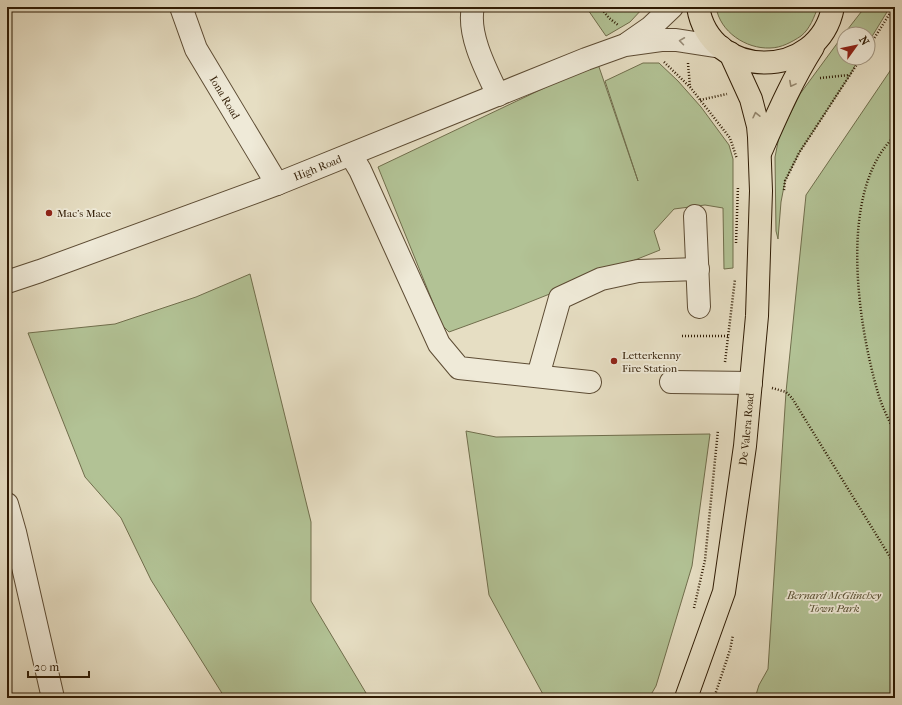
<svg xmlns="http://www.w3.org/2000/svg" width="902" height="705" viewBox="0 0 902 705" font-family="'IM FELL French Canon',serif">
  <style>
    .green { fill: #b2c295; stroke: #706e4c }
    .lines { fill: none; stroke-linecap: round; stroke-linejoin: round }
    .minor-casing { stroke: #5d4c34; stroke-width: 24 }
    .major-casing { stroke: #2f1b04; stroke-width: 24 }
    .path { stroke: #2f1b04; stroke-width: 2.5; stroke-dasharray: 1 2; stroke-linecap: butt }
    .minor { stroke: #efead8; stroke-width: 22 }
    .major { stroke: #e6dec3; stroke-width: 22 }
    .oneway { stroke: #998d79 }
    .oneway2 { stroke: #94866d }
    .poi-dot { fill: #8f2418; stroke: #efead8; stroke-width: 1.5 }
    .labels { text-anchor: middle; stroke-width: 3.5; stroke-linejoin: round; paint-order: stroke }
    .street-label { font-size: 11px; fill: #2f1b04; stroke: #efead8 }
    .poi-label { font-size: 11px; fill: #2f1b04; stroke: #efead8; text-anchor: start }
    .park-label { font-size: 11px; font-style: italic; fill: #564d30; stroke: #efead8 }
  </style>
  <rect width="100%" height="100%" fill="#e6dec3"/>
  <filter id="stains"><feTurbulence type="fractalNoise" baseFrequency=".005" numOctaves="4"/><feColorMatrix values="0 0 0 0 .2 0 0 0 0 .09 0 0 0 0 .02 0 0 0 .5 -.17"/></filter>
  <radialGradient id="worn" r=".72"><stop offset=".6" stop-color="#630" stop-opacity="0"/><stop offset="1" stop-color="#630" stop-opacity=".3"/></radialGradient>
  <!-- green -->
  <g class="green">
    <polygon points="586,7 644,7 630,22 606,36"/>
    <path d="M716 7H818C814 17 810 29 801 36 792 42 781 48 770 48 746 49 720 32 716 7Z"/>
    <polygon points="865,7 890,7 868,43 868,34 844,34"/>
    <polygon points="844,34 844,58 859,58 850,75 799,153 785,181 781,202 778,239 776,231 775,157 779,137 784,126 800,94"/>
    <polygon points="895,60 895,698 755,698 759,685 768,669 786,392 806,195 890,71"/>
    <polygon points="643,63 659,63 678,81 701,107 729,145 733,159 733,268 724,269 723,208 705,205 674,209 654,231 660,250 512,309 449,332 442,325 378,167 582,70 598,64 638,181 605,81"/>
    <polygon points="250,274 311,522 311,601 369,698 225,698 151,580 121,518 85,477 28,333 115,324 196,297"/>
    <polygon points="466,431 496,437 710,434 692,566 656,686 649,698 545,698 489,595"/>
  </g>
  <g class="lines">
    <defs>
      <g id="minor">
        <path id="s1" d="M181 7 196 49 277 184"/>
        <path d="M473 7C467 34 486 70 498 95"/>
        <polyline points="628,43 651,27 672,7"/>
        <polyline points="351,155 360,170 439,344 459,368 590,382"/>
        <polyline points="695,216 699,307"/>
        <path id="s2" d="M7 282 40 271 277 184 586 59 625 45 661 40H676L721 47"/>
        <polyline points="538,376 560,298 601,279 638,271 698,269"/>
        <polyline points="671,382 751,383"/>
        <polyline points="7,504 15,532 53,698"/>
      </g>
      <g id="major">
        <path d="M698 7C710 81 819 81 833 7"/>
        <path d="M761 151C777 115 792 80 813 47"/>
        <path id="s3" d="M686 698 724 592 745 446 757 316 761 191 759 137 758 126 751 99 730 53"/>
      </g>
    </defs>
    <!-- minor casing -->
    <use href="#minor" class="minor-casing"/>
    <!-- major casing -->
    <use href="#major" class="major-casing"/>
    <!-- path -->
    <g class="path">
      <polyline points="600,7 609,18 618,25"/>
      <polyline points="868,48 894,7"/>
      <polyline points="664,62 690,87 730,138 737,159"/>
      <polyline points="688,63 690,87"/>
      <polyline points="820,78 849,75"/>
      <polyline points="700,100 727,94"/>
      <path d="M895 136C837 190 858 325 878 393 882 407 889 420 895 433"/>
      <polyline points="784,190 785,181 799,153 861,58"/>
      <polyline points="736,243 738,186"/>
      <polyline points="682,336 728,336"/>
      <polyline points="725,362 735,279"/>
      <polyline points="772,388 786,392 792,398 895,565"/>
      <polyline points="694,608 705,560 718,430"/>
      <polyline points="714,698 730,650 733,635"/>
    </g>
    <!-- minor -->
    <use href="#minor" class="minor"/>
    <!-- major -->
    <use href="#major" class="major"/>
  </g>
  <!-- one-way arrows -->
  <defs><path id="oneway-chevron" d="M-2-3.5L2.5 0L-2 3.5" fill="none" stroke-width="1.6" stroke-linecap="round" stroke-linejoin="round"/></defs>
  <use class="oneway" href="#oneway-chevron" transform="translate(682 41) rotate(-172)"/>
  <g class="oneway2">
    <use href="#oneway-chevron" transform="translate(792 84) rotate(118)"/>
    <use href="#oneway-chevron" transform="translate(756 115) rotate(-103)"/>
  </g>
  <!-- markers -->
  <g class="poi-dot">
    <circle cx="49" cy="213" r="4"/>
    <circle cx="614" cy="361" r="4"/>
  </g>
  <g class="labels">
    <!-- street labels -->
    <g class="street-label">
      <text dy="4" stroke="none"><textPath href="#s1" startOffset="101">Iona Road</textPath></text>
      <text dy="4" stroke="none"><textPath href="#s2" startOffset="331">High Road</textPath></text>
      <text dy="4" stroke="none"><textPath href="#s3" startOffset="277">De Valera Road</textPath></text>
    </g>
    <!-- poi labels -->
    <g class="poi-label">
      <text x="57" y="217">Mac's Mace</text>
      <text x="622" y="359">Letterkenny<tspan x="622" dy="13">Fire Station</tspan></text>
    </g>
    <!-- park labels -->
    <g class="park-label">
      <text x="834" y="599">Bernard McGlinchey<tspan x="834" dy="13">Town Park</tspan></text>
    </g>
  </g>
  <!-- margin -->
  <rect width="902" height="705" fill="none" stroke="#e6dec3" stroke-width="24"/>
  <rect x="8" y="8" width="886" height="689" fill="none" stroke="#2f1b04" stroke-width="2"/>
  <rect x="12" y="12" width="878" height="681" fill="none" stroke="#2f1b04"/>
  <!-- north arrow -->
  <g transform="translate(856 46) rotate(57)"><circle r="19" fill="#efead8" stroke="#a29783"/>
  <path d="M0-3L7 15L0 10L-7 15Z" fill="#8f2418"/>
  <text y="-6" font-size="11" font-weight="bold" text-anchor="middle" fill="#2f1b04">N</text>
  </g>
  <!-- scale -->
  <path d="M28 671v6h61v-6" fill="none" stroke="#2f1b04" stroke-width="2"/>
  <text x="34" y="671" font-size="12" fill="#2f1b04" stroke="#efead8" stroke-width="3" paint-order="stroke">20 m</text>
  <rect width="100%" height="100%" filter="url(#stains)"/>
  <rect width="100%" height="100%" fill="url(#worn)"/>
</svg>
